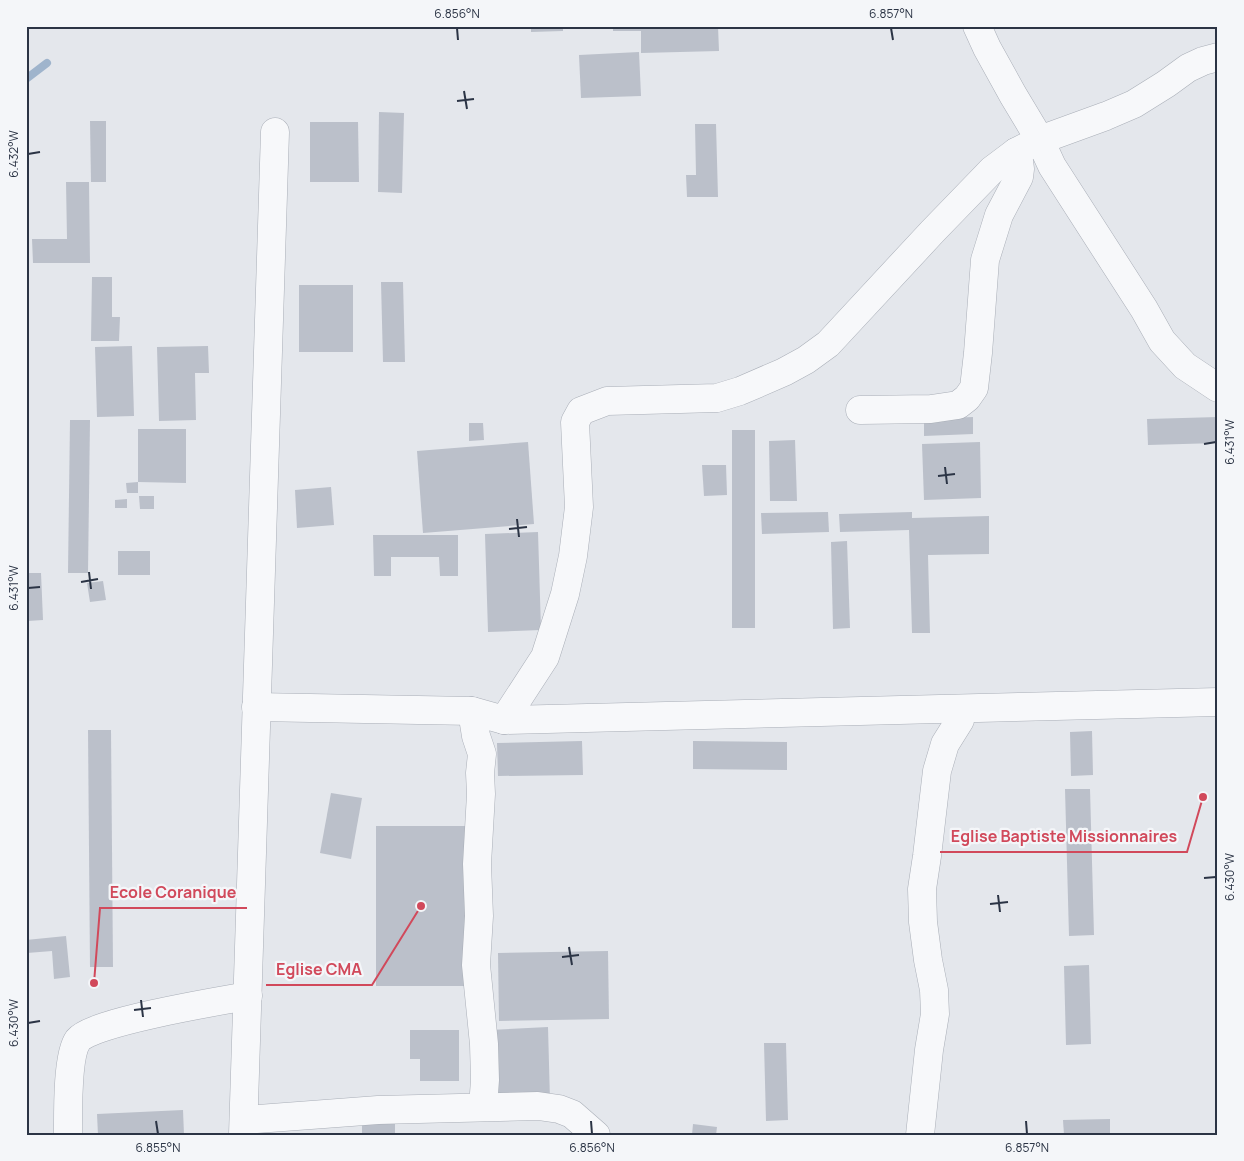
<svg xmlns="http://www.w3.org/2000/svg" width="1244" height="1161" viewBox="0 0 1244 1161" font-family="Manrope,sans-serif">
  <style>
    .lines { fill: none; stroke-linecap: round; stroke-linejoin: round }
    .stream { stroke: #9fb4cc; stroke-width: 8 }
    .building { fill: #bbc0ca }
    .minor-casing { stroke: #a9aeb7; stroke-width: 29 }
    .minor { stroke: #f7f8fa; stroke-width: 28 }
    .ticks { fill: none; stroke: #2b3445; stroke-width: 2 }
    .leader { fill: none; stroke: #d1495b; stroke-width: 2 }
    .callout-dot { fill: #d1495b; stroke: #f4f6f9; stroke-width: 2 }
    .callout-label { font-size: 16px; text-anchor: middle; font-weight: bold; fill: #d1495b; stroke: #f4f6f9; stroke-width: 4.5; stroke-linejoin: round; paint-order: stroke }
    .neatline { fill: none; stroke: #2b3445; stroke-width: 2 }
    .ticks-label { font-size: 12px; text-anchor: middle; fill: #2b3445 }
  </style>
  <rect width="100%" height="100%" fill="#e4e7ec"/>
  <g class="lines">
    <!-- stream -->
    <polyline class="stream" points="26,79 47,63"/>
  </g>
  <!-- building -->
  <g class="building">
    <polygon points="531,26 563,26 563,31 531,32"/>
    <polygon points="613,26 718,26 719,51 641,53 641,31 613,31"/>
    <polygon points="639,52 641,96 581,98 579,55"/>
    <polygon points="379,112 404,113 402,193 378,192"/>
    <polygon points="90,121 106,121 106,182 91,182"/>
    <polygon points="310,122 358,122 359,182 310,182"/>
    <polygon points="695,124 716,124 718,197 687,197 686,175 696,175"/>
    <polygon points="66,182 89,182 90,263 33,263 32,239 67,239"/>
    <polygon points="92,277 112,277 112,317 120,317 119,341 91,341"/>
    <polygon points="381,282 403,282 405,362 383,362"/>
    <rect x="299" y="285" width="54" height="67"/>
    <polygon points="132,346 134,416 97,417 95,347"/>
    <polygon points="208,346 209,373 195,373 196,420 159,421 157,347"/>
    <polygon points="973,417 973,434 924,436 924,419"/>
    <polygon points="1218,417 1218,443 1148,445 1147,419"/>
    <polygon points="70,420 90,420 88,573 68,573"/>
    <polygon points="469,423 483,423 484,440 469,441"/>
    <polygon points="138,429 186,429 186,483 138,482"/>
    <rect x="732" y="430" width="23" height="198"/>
    <polygon points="795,440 797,501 770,501 769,441"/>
    <polygon points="528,442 534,524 423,533 417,451"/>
    <polygon points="980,442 981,498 924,500 922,444"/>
    <polygon points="702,465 726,465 727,495 704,496"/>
    <polygon points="138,482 138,493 127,493 126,483"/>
    <polygon points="331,487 334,525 297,528 295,490"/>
    <polygon points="139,496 154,496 154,509 140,509"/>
    <polygon points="127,499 127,508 115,508 115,500"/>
    <polygon points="828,512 829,532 762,534 761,513"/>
    <polygon points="912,512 912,518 989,516 989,554 928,555 930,633 912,633 909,530 840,532 839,514"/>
    <polygon points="538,532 541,630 488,632 485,534"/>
    <polygon points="373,535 458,535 458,576 440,576 439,557 391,557 391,576 374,576"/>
    <polygon points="847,541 850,628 833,629 831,542"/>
    <rect x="118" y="551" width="32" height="24"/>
    <polygon points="27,573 41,573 43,620 28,621"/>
    <polygon points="103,581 106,600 90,602 87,583"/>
    <polygon points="88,730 111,730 113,967 90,967"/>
    <polygon points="1092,731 1093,775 1071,776 1070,732"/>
    <polygon points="582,741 583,775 498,776 497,743"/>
    <polygon points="693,741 787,742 787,770 693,769"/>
    <polygon points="1065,789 1090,789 1094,935 1069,936"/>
    <polygon points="331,793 362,798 351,859 320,853"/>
    <rect x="376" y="826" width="90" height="160"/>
    <polygon points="66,936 70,977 54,979 52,951 27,953 26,940"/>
    <polygon points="608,951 609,1019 499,1021 498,953"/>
    <polygon points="1089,965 1091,1044 1066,1045 1064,966"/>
    <polygon points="548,1027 550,1101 492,1103 490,1030"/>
    <polygon points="410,1030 459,1030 459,1081 420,1081 420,1059 410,1059"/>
    <polygon points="764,1043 786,1043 788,1120 766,1121"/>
    <polygon points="183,1110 184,1135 98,1135 97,1114"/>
    <polygon points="1110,1119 1110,1135 1064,1135 1063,1120"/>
    <rect x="362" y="1120" width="33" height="15"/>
    <polygon points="693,1124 717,1127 716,1135 692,1135"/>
  </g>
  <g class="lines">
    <defs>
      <g id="minor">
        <polyline points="977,26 987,48 1013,95 1040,140 1052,166 1144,309 1162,341 1185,366 1218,388"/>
        <polyline points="860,410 931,409 958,405 967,398 974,388 978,353 985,260 999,215 1019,177 1020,169 1019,161 1016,152"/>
        <polyline points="256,707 472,711 504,720 1218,702"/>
        <polyline points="472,711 476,736 482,754 480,773 481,794 477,864 479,916 476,965 484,1044 485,1080 483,1107"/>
        <polyline points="504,720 545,657 565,594 573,556 579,507 575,422 581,411 607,401 717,398 740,391 784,372 806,360 828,344 932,232 992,170 1016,152 1040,140 1106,116 1134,104 1166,84 1188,68 1203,61 1218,57"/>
        <polyline points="244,1120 378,1110 538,1106 559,1109 572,1114 596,1135"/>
        <path d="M68 1135C68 1114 67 1055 78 1040 92 1022 219 1001 248 996"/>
        <polyline points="243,1135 275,132"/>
        <polyline points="920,1135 929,1050 935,1014 934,990 928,960 923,922 922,889 927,856 937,771 945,744 960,720 956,709"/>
      </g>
    </defs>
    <!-- minor casing -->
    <use href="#minor" class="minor-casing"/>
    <!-- minor -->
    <use href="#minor" class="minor"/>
  </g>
  <!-- ticks -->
  <path class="ticks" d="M457 28 458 40M891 28 893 40M464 91 467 109M457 101 474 99M28 154 40 152M1204 444 1216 442M945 467 947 484M938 476 955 474M517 519 519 537M509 529 527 527M89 572 91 589M81 582 98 579M28 588 40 587M1204 878 1216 877M998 895 1000 912M990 904 1008 902M569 947 572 965M562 957 579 955M141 1000 143 1017M134 1010 151 1008M28 1023 40 1021M156 1121 158 1134M591 1121 592 1134M1026 1121 1027 1134"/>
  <!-- callouts -->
  <path class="leader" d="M1203 797L1187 852H940M94 983L100 908H247M421 906L372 985H266"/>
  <g class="callout-dot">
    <circle cx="1203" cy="797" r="5"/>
    <circle cx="94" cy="983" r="5"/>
    <circle cx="421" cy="906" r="5"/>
  </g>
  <g class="callout-label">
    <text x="1064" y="842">Eglise Baptiste Missionnaires</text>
    <text x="173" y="898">Ecole Coranique</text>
    <text x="319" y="975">Eglise CMA</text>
  </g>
  <!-- border -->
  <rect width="1244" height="1161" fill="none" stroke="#f4f6f9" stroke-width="55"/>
  <rect x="28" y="28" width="1188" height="1106" class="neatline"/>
  <g class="ticks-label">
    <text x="457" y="18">6.856°N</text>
    <text x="891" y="18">6.857°N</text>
    <text transform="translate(14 154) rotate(-90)" y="4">6.432°W</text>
    <text transform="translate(1230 442) rotate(-90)" y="4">6.431°W</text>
    <text transform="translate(14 588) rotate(-90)" y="4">6.431°W</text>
    <text transform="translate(1230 877) rotate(-90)" y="4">6.430°W</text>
    <text transform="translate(14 1023) rotate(-90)" y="4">6.430°W</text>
    <text x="158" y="1152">6.855°N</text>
    <text x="592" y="1152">6.856°N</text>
    <text x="1027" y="1152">6.857°N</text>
  </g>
</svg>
